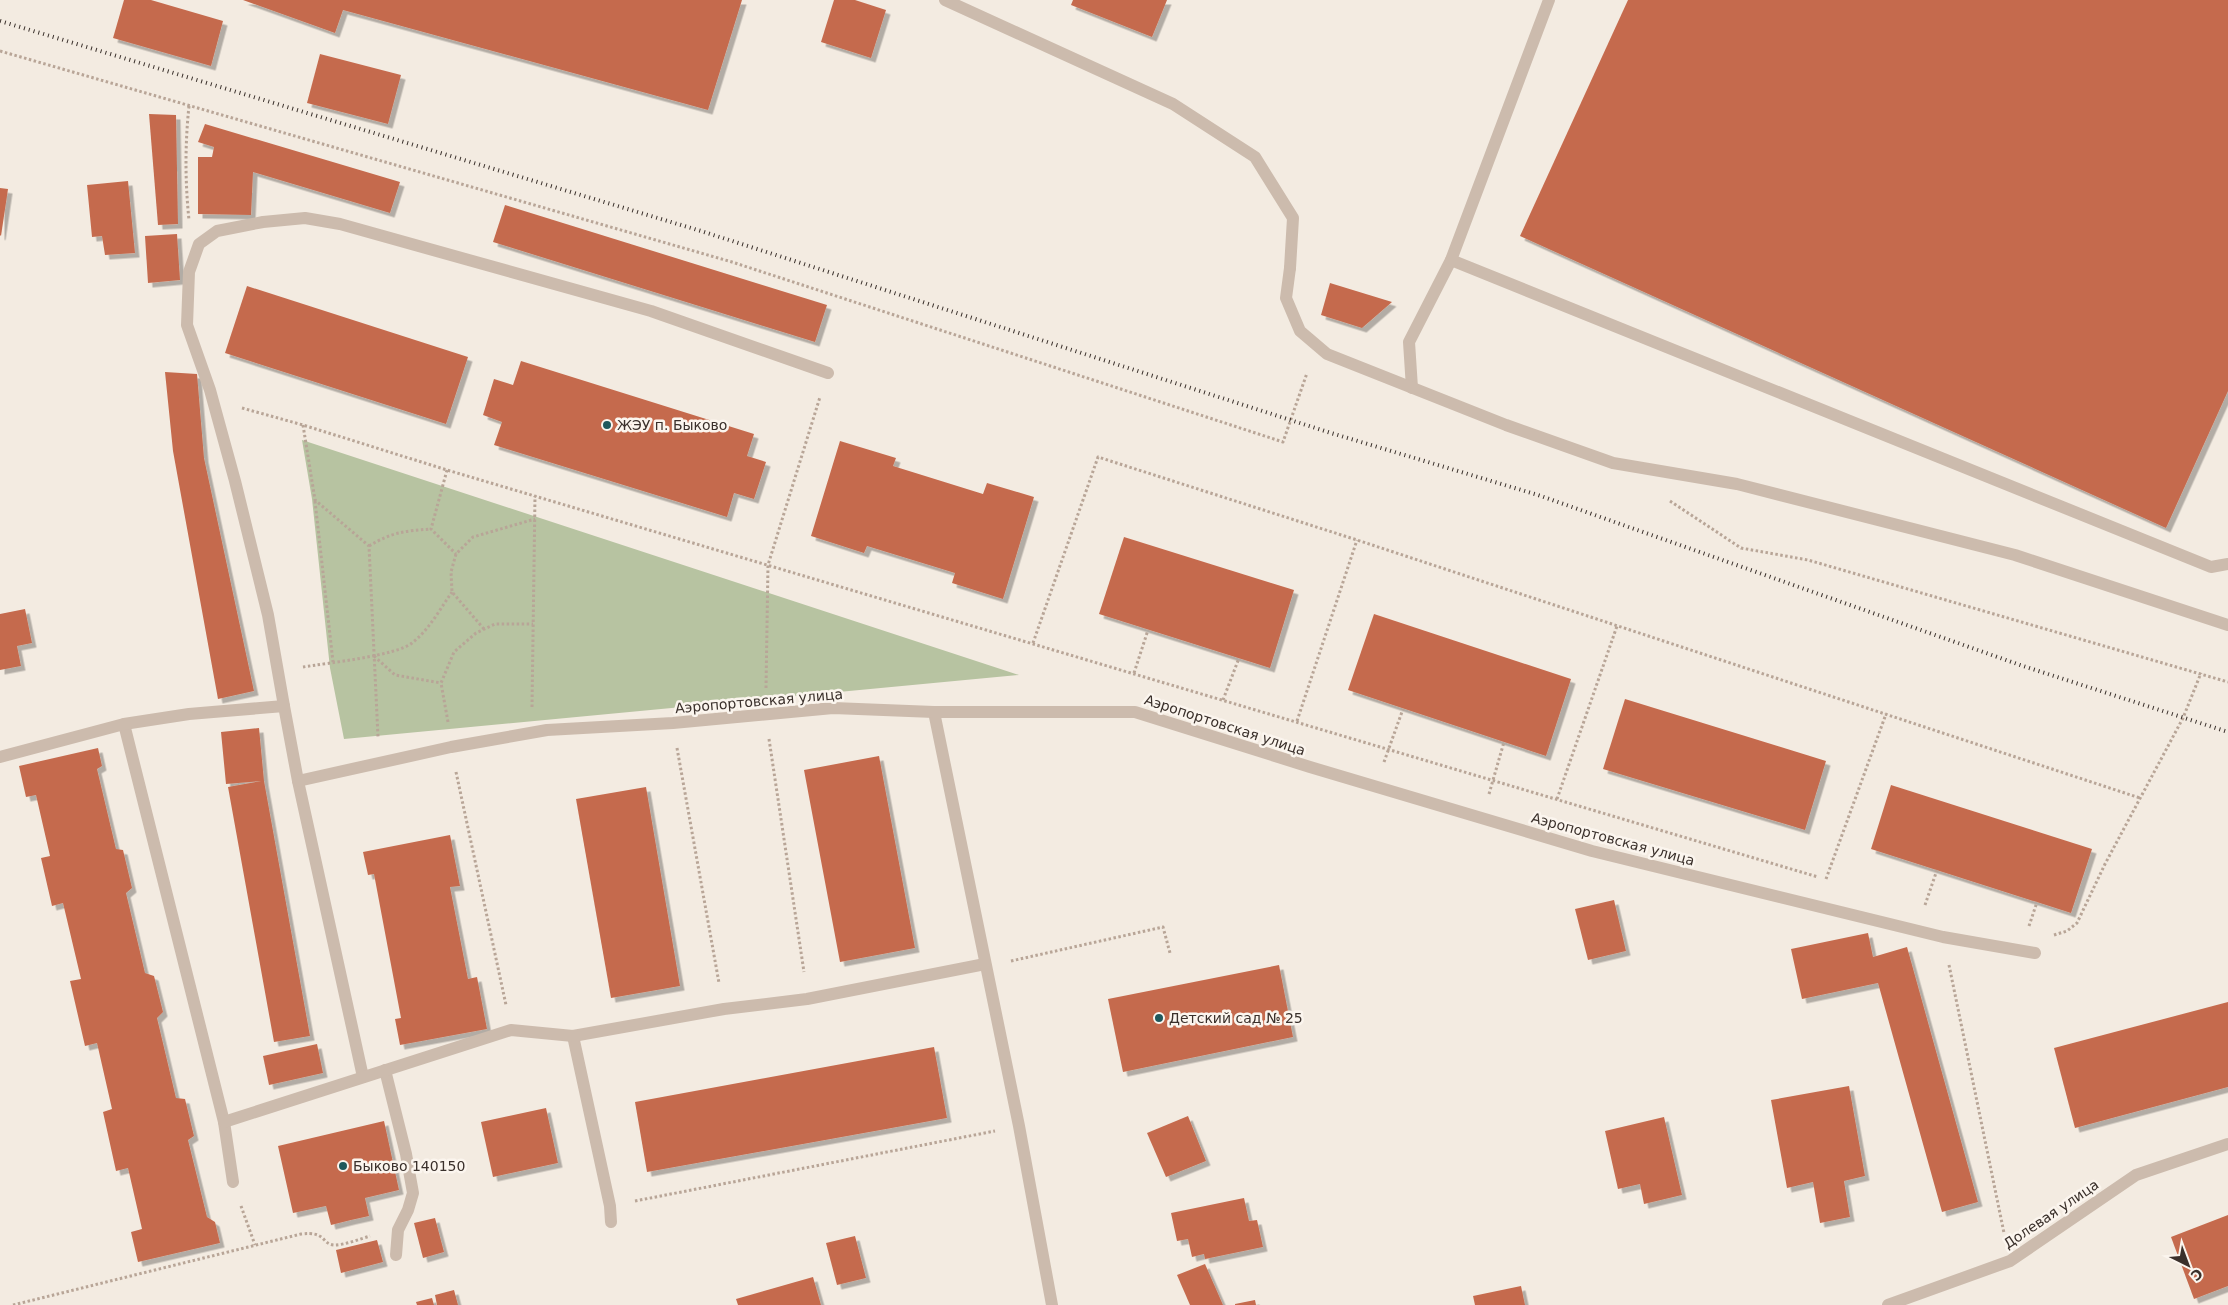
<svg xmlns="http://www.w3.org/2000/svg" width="2228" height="1305" viewBox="0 0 2228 1305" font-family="'DejaVu Sans',sans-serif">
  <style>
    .green { fill: #b7c3a1 }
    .building { fill: #c56b4e; filter: url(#shadow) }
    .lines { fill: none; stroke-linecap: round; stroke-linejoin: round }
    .path { stroke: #b8a597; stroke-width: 3; stroke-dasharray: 2.5 2.5; stroke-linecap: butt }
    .service { stroke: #ccbbad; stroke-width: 12 }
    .minor { stroke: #ccbbad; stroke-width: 12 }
    .rail { stroke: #3a302b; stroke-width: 4; stroke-dasharray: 1 4; stroke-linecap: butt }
    .poi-dot { fill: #20585c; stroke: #fbf5ee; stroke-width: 2 }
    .labels { text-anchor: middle; stroke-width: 5; stroke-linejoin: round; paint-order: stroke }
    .poi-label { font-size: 14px; fill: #3a302b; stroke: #fbf5ee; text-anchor: start }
    .street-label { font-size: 14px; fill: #3a302b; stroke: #fbf5ee }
  </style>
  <defs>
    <filter id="shadow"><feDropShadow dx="4.5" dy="4.5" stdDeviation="0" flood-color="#0004"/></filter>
  </defs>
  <rect width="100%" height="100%" fill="#f3ebe1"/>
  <!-- green -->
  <polygon class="green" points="302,440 1019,675 344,739 330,668 312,499"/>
  <!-- building -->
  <g class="building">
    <polygon points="124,0 151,0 223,21 211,66 113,38"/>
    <polygon points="243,0 742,0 708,110 343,10 335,33"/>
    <polygon points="834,0 855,0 886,10 871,58 821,42"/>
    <polygon points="1073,0 1167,0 1152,37 1071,5"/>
    <polygon points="1628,0 2228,0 2228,391 2166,528 1520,236"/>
    <polygon points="320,54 401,75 388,124 307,103"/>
    <polygon points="149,114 176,115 178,224 158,225"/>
    <polygon points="205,124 400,182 390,213 253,172 251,215 198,214 198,157 212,157 214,147 198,142"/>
    <polygon points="128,181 135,253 105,255 102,236 92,237 87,185"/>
    <polygon points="0,188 8,189 1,236 0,235"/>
    <polygon points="505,205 827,305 815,342 493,242"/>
    <polygon points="177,234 180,280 148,283 145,236"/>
    <polygon points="1330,283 1392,302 1362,328 1321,315"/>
    <polygon points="247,286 468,357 446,424 225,353"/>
    <polygon points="521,361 754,434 747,456 766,462 754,499 734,493 727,517 494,445 502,422 483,415 494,379 513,385"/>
    <polygon points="165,372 197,374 204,458 254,691 218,699 173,451"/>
    <polygon points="840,441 896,458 893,466 983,494 987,483 1034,497 1003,599 952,583 955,573 867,546 864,553 811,536"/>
    <polygon points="1124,537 1294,590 1270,668 1099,614"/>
    <polygon points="25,609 32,643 17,646 21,666 0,670 0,614"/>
    <polygon points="1374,614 1571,679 1546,756 1348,690"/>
    <polygon points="1625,699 1826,761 1805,830 1603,769"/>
    <polygon points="259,728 264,781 310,1036 274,1042 228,787 261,781 226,784 221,732"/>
    <polygon points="98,748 102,766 97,769 116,849 123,850 132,888 126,893 145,973 154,976 163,1012 157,1018 176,1098 185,1099 194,1136 188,1140 207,1217 215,1222 220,1243 138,1262 131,1232 142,1229 128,1168 116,1171 103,1112 112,1109 97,1043 85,1046 70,981 81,979 63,903 52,906 41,858 50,856 36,795 26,797 19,766"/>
    <polygon points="879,756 915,948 840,962 804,770"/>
    <polygon points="1891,785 2092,849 2071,913 1871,849"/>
    <polygon points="646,787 680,986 611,998 576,799"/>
    <polygon points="450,835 460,886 450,887 468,979 477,977 487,1029 400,1045 395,1019 401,1018 374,874 368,875 363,852"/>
    <polygon points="1614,900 1626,951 1588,960 1575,909"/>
    <polygon points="1868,933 1873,957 1907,947 1978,1202 1942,1212 1878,983 1802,999 1791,949"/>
    <polygon points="1279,965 1293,1037 1123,1072 1108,999"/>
    <polygon points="2228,1002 2228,1087 2075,1128 2054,1048"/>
    <polygon points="317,1044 323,1073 269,1085 263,1056"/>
    <polygon points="934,1047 947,1118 647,1172 635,1102"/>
    <polygon points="1849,1086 1865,1176 1844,1181 1850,1217 1820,1223 1813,1182 1787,1188 1771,1100"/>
    <polygon points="546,1108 558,1163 493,1177 481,1122"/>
    <polygon points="1188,1116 1206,1161 1166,1177 1147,1133"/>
    <polygon points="1664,1117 1682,1195 1644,1204 1640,1184 1618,1189 1605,1131"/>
    <polygon points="384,1121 399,1190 365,1198 369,1216 351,1220 331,1225 326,1206 293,1213 278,1146"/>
    <polygon points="1244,1198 1249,1221 1257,1220 1263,1247 1205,1259 1204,1254 1192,1257 1188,1239 1177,1241 1171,1213"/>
    <polygon points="2228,1215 2228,1286 2194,1299 2171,1237"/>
    <polygon points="435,1218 444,1252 423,1258 414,1223"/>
    <polygon points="855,1236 866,1278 837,1285 826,1243"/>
    <polygon points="377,1240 383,1262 341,1273 336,1250"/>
    <polygon points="1205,1264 1223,1305 1190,1305 1177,1275"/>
    <polygon points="813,1277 821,1305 738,1305 736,1299"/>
    <polygon points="1521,1286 1525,1305 1475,1305 1473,1296"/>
    <polygon points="454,1290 458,1305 437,1305 435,1295"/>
    <polygon points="432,1298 434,1305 417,1305 416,1302"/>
    <polygon points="1255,1300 1256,1305 1235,1305 1235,1304"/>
  </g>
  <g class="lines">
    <!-- path -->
    <g class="path">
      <polyline points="0,51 732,262 1283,442 1307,373"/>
      <path d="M189 106C185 144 185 181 189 220"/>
      <polyline points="242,408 303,425 447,470 1818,877"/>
      <polyline points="303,425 315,500 369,546 378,737"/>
      <polyline points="447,470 431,529 456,554"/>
      <polyline points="315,501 333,662"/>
      <polyline points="1670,501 1741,548 1808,560 2228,682"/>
      <path d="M369 546C392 532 405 531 431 529"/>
      <polyline points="484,629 452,592 451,572 456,554 473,537 535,519"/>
      <polyline points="1033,643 1098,457 1357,540 2140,798"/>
      <polyline points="374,656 395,675 441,683"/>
      <path d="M303 667C327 663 395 656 412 643 429 630 440 609 452 592"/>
      <polyline points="1134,673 1148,630"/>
      <polyline points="766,688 768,565 820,397"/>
      <polyline points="1223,700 1239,658"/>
      <polyline points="532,707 535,496"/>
      <polyline points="1297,721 1357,540"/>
      <polyline points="448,722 441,683 454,652 476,633 495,624 533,624"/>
      <polyline points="769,739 804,972"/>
      <polyline points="677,748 719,983"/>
      <polyline points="1384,762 1403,709"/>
      <polyline points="456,772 506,1005"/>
      <polyline points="1489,794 1504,742"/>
      <polyline points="1557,799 1617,626"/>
      <polyline points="1826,879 1886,714"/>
      <polyline points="1925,905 1937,870"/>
      <polyline points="2029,926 2037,902"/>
      <polyline points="2054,935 2067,931 2077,923 2105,864 2183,718 2201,673"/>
      <polyline points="1011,961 1163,927 1170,953"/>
      <polyline points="1949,965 2004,1233"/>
      <polyline points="635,1201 995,1131"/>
      <polyline points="241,1206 255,1245"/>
      <path d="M13 1305 301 1234C327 1231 321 1244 334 1245 345 1245 360 1239 370 1236"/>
    </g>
    <!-- service -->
    <g class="service">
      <polyline points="945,0 1173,104 1255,157 1293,218 1290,268"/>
      <polyline points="1451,260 2211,567 2228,564"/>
      <polyline points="1412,388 1409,342 1451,260 1549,0"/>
      <polyline points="284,706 268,615 235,481 210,390 187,325 189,272 199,244 217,231 263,222 305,218 340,224 651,311 828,373"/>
      <polyline points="124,724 224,1122 233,1182"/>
      <polyline points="0,757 124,724 189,714 284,706 298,781 363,1077"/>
      <polyline points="573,1036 610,1206 611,1222"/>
      <polyline points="385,1070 406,1154 413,1193 408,1210 398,1230 396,1255"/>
      <polyline points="224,1122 511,1030 573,1036 724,1009 807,999 985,964"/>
    </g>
    <!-- minor -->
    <g class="minor">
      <polyline points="1290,268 1286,298 1300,331 1327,354 1506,425 1613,463 1737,484 2015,555 2228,625"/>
      <polyline points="934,712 1019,1126 1052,1305"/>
      <polyline points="298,781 451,747 547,730 673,723 833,708 934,712 1135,712 1310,767 1592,851 1943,937 2035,953"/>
      <polyline points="1888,1305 2010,1261 2136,1175 2228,1144"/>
    </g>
    <!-- rail -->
    <polyline class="rail" points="0,21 701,231 1331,433 1538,495 2023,666 2228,732"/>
  </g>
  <!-- markers -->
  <g class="poi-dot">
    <circle cx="607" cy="425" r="5"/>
    <circle cx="1159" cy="1018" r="5"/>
    <circle cx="343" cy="1166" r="5"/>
  </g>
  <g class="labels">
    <!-- poi labels -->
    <g class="poi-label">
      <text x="617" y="430">ЖЭУ п. Быково</text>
      <text x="1169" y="1023">Детский сад № 25</text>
      <text x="353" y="1171">Быково 140150</text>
    </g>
    <!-- street labels -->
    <g class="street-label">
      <text transform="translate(759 701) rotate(-5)" y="5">Аэропортовская улица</text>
      <text transform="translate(1225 725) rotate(18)" y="5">Аэропортовская улица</text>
      <text transform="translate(1613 839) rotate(15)" y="5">Аэропортовская улица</text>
      <text transform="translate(2051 1214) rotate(-34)" y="5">Долевая улица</text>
    </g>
  </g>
  <!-- north arrow -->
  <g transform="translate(2188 1265) rotate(138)" stroke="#fbf5ee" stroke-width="4" paint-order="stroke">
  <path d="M0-4L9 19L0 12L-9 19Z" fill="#3a302b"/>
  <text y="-8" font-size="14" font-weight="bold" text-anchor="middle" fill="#3a302b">С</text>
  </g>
</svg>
